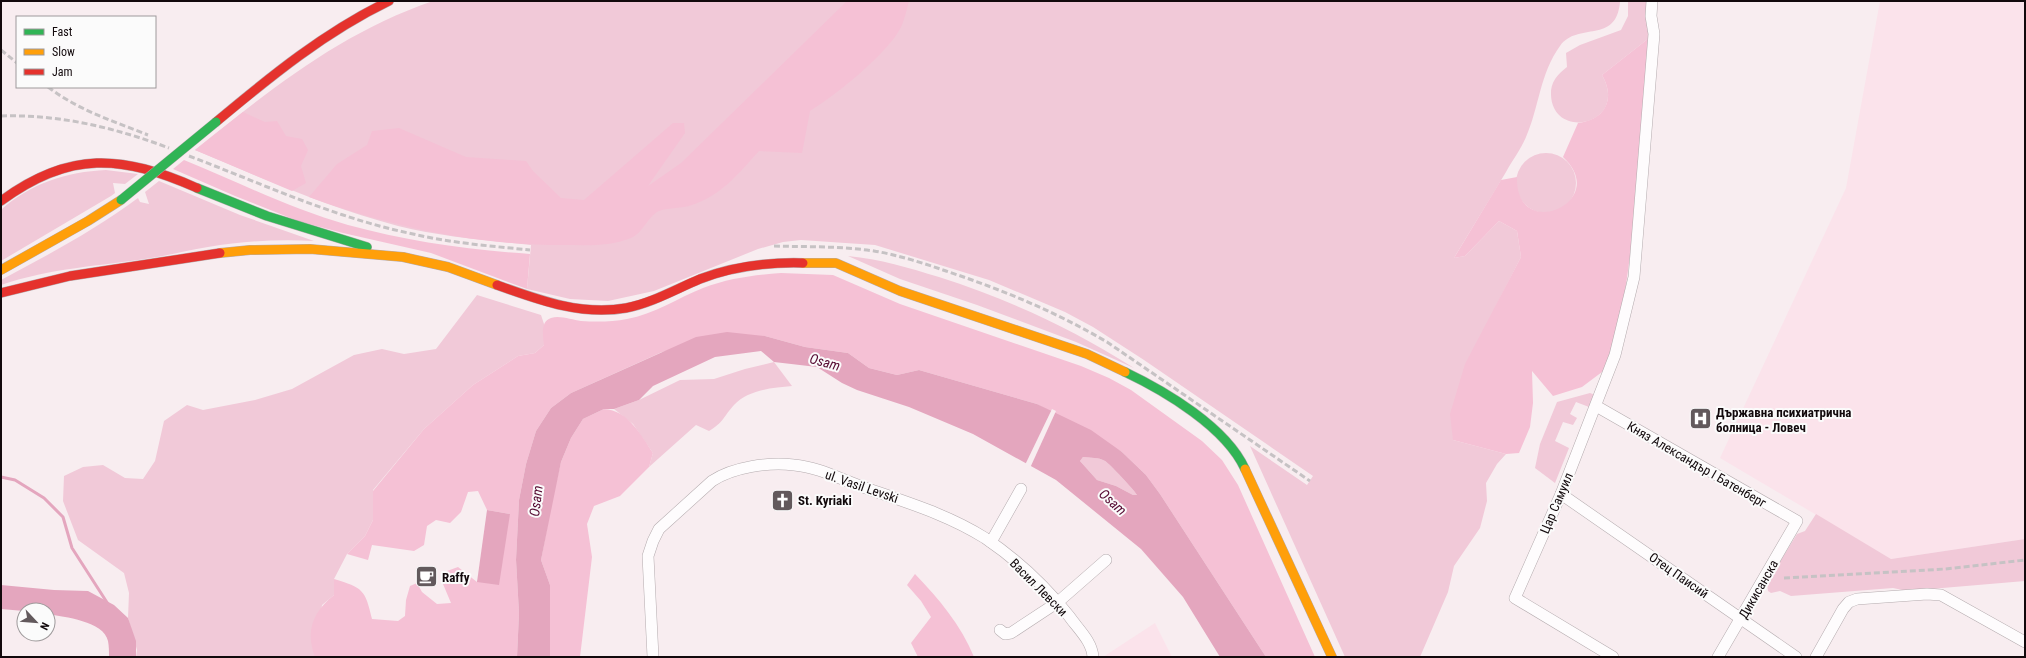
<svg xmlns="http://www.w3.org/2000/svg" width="2026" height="658" viewBox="0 0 2026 658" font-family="'Roboto Condensed',sans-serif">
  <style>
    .built { fill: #fbe3eb }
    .green { fill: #f1c9d8 }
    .forest { fill: #f5c1d5 }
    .water { fill: #e4a6be; fill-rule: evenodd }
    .pier { fill: #f8edf0 }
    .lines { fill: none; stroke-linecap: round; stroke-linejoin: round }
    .stream { stroke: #e4a6be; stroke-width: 3 }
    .street-casing { stroke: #b4abae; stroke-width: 12 }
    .fast-casing { stroke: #b4abae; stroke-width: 10 }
    .slow-casing { stroke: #b4abae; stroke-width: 10 }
    .jam-casing { stroke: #b4abae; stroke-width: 10 }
    .street { stroke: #fefcfd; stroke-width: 11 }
    .fast { stroke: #30b455; stroke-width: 9 }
    .slow { stroke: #ff9f0a; stroke-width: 9 }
    .jam { stroke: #e5322d; stroke-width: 9 }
    .rail { stroke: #c6c2c4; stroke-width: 3; stroke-dasharray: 6 3; stroke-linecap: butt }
    .fast-bridge-casing { stroke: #b4abae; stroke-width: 10; stroke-linecap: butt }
    .fast-bridge { stroke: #30b455; stroke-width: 9 }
    .labels { text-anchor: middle; stroke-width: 4; stroke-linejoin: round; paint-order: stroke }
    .poi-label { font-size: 13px; font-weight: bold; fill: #12090c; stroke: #fbfbfb; text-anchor: start }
    .street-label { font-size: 13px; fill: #12090c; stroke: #fbfbfb }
    .water-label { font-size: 14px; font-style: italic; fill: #550931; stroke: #fbfbfb }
  </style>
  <rect width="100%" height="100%" fill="#f8edf0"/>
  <!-- built -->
  <g class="built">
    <polygon points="1880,1 2025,1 2025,539 1891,559 1720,458 1846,188"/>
    <polygon points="1155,623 1172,657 1103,657"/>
  </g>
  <!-- green -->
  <g class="green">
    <path d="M433 1H1620V2C1616 45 1578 21 1560 46 1540 73 1539 108 1526 137 1521 149 1512 161 1506 172 1489 201 1471 229 1454 258L1465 256 1499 221 1517 231 1521 257 1496 306 1453 440 1506 454 1497 464 1486 483 1487 501 1480 528 1454 566 1448 592 1420 657H1345L1250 446 1307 485 1313 476 1144 360 1093 327 1065 312 989 280 875 245 801 240 783 242 758 249 654 291 608 301 570 299 527 289 531 245C486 240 442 237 398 226 328 208 262 178 195 150 271 89 340 33 433 1Z"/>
    <path d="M1628 1H1648L1649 38 1602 75C1630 124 1553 142 1551 95 1550 82 1558 74 1567 67L1566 53 1580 45 1621 30 1628 16Z"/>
    <circle cx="1546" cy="183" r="30"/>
    <path d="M106 170 138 174 125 184 113 183 115 193 111 196 1 261V210C31 183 66 172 106 170Z"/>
    <path d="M159 181 240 215 314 241C279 239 244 241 208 247 189 250 170 255 151 258 101 266 50 268 1 285V280C48 255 95 230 138 198L140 202 149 204 145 192Z"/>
    <path d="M848 256C880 259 909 268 939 277 1010 300 1071 328 1134 368L1076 342 977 305 900 279Z"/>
    <polygon points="477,295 541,315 544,324 544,345 535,353 518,356 473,385 424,429 373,490 373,520 365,536 347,554 334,579 334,595 322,605 315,657 136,657 137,650 128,618 129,593 124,573 78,540 63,501 64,476 83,467 103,465 125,478 143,479 155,461 164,421 187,405 203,410 255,400 292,389 354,355 382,349 404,354 436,349"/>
    <path d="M774 362 792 386C773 388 749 389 734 405 724 416 723 423 709 431L696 425 649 467 653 453 633 424 614 409 639 400 680 380 714 379 745 369Z"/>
    <polygon points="1590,393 1595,395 1592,404 1589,407 1576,402 1570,414 1577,418 1573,425 1563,422 1555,441 1569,448 1555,483 1535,468 1540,444 1557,402"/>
    <path d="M1083 457C1091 458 1098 457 1105 461 1108 462 1136 492 1137 495H1133L1116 486 1097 480 1080 461Z"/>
    <polygon points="1816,514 1891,559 2025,539 2025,581 1907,591 1893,588 1791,596 1780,591 1771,593 1768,591 1767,583 1797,534 1805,531"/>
  </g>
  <!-- forest -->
  <g class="forest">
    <path d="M847 1H909C907 9 905 17 902 25 891 51 835 96 810 111L802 153 759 151C738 174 722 195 692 205 682 209 669 207 659 211 648 216 643 233 631 238 609 247 586 245 563 245 473 245 393 227 309 197L337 164 367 145 372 131 399 128 466 157 526 161 533 171 561 198 584 200 673 123H684L685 133 648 186 681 163Z"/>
    <path d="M1649 38 1631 249 1625 292 1606 369 1582 387 1553 396 1532 371 1533 403 1530 427 1519 453 1506 454 1453 440 1450 414 1465 364 1521 257 1517 231 1499 221 1465 256 1454 258 1501 180 1517 177C1515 244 1612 202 1563 157L1578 123C1605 120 1616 99 1602 75Z"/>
    <polygon points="243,112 265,122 277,121 286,136 302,139 308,150 301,166 306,183 292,191 195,150"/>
    <path d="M184 160C238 182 291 209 348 225 407 241 468 250 530 254L527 289 431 253 343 233 298 221 235 196 173 169Z"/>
    <path d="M781 273 833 275 900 304 1081 366 1109 378 1131 390 1202 441 1222 460 1238 485 1315 657H1266L1160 494 1146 475 1122 452 1037 404 919 370 897 375 869 368 848 353 805 347 765 336 662 352 571 393 551 408 536 431 526 464 519 500 516 560 519 613 517 657H315C305 631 313 612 334 595V579C363 588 365 589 372 619L398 621 405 616 406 600 410 586 417 583 422 592 437 604 451 603 443 584 447 571 458 567 477 582 510 514 487 510 478 491 468 492 461 512 450 523 436 520 427 526 424 545 414 551 372 545 368 560 347 554 365 536 373 520V491L424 429 473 385 518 356 535 353 544 345C543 337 540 321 551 318 560 315 572 320 581 321 596 322 612 322 627 319 654 314 678 298 703 288 729 278 755 275 781 273Z"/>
    <path d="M604 409C628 410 641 435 653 453L649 467 620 496 594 506 587 524 592 557 580 657H550V585L541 560 553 496 561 462 571 438 583 419Z"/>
    <path d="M915 574C939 599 961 625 974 657H918L911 643 931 617 921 601 907 585Z"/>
  </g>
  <!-- water -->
  <g class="water">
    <path d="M727 332 765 336 805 347 848 353 869 368 897 375 919 370 1037 404 1091 430 1122 452 1146 475 1160 494 1266 657H1220L1183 597 1141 549 1056 480 973 434 909 407 857 390 842 383 817 367 774 362 761 351 715 357 653 386 639 400 614 409H604L583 419 571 438 561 462 541 560 550 585V657H517L519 613 516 560 519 500 526 464 536 431 551 408 571 393 696 337ZM1083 457C1091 458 1098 457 1105 461 1108 462 1136 492 1137 495H1133L1116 486 1097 480 1080 461Z"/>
    <polygon points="487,510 510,514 499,585 477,582"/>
    <path d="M1 585 54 590 88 591 114 605 128 618 136 641V657H109C109 652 109 646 108 641 104 621 64 617 48 614V610L24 611 1 609Z"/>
  </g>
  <!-- pier -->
  <polygon class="pier" points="1052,409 1056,411 1030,468 1025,465"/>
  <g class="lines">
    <!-- stream -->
    <polyline class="stream" points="1,477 15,480 44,498 63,517 72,548 108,604"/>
    <defs>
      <g id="street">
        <polyline points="1596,406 1797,521 1718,657"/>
        <polyline points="1561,494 1796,657"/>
        <polyline points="991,542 1021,489"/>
        <polyline points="1000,630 1005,634 1011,633 1058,602 1106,560"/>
        <path d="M653 657 648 556 653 541 659 529 712 481C733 467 768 462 794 465 818 467 840 479 863 487 905 502 947 514 985 538 1016 559 1046 587 1069 616 1078 629 1092 641 1093 657"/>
        <polyline points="1613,657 1515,598 1561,494 1615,355 1634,277 1654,34 1651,16 1652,1"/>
        <polyline points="1816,657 1843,609 1849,602 1857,599 1927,594 1941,595 2025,642"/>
      </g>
      <g id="fast">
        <polyline points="197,188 267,216 367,247"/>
        <path d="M1125 372C1165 391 1226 427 1245 469"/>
      </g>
      <g id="slow">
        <polyline points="220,253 250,250 310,249 403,257 448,267 497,285"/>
        <polyline points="803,263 836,263 900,291 1087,354 1125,372"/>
        <polyline points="1,270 88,221 121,200"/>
        <polyline points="1245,469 1332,657"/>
      </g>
      <g id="jam">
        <path d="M216 122C271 76 325 32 389 1"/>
        <path d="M1 201C70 150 122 155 197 188"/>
        <path d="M497 285C539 300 581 316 626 308 652 303 676 289 700 279 734 266 767 262 803 263"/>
        <polyline points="1,293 70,276 220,253"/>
      </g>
    </defs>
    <!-- street casing -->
    <use href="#street" class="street-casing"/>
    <!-- fast casing -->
    <use href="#fast" class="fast-casing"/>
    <!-- slow casing -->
    <use href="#slow" class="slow-casing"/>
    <!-- jam casing -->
    <use href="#jam" class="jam-casing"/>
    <!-- street -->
    <use href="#street" class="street"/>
    <!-- fast -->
    <use href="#fast" class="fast"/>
    <!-- slow -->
    <use href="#slow" class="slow"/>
    <!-- jam -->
    <use href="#jam" class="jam"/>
    <!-- rail -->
    <g class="rail">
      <polyline points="1,50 17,63"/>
      <path d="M48 87C78 110 113 121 148 135"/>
      <path d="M1 116C59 114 116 128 169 148"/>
      <path d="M189 156C263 184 335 218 413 234 451 243 491 246 530 250"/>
      <path d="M774 246C807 247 841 246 874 251 898 255 923 263 946 271 1003 290 1056 312 1107 342L1310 481"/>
      <polyline points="1784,578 1945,569 2025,560"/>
    </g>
    <defs>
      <polyline id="fast-bridge" points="121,200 216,122"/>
    </defs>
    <!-- fast-bridge casing -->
    <use href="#fast-bridge" class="fast-bridge-casing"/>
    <!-- fast-bridge -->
    <use href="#fast-bridge" class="fast-bridge"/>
  </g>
  <!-- icons -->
  <defs>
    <symbol id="hospital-square" viewBox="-11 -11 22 22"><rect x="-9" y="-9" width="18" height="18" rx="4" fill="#62595c" stroke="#fbfbfb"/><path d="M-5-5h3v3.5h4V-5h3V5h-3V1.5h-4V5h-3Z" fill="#fff"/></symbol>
    <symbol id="church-square" viewBox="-11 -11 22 22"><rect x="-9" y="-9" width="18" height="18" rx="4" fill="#62595c" stroke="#fbfbfb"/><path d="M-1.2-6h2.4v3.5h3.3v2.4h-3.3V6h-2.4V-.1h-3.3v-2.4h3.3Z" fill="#fff"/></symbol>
    <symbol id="cafe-square" viewBox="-11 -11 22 22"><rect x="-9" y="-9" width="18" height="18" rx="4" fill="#62595c" stroke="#fbfbfb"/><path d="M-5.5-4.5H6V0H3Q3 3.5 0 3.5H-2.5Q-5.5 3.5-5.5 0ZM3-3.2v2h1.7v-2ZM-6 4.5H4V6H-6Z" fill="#fff"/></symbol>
  </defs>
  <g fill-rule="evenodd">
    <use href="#hospital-square" x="1688" y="406" width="25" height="25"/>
    <use href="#church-square" x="770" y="488" width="25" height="25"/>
    <use href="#cafe-square" x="414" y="564" width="25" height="25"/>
  </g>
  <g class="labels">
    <!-- poi labels -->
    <g class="poi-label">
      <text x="1716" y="417">Държавна психиатрична<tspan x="1716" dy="15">болница - Ловеч</tspan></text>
      <text x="798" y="505">St. Kyriaki</text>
      <text x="442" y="582">Raffy</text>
    </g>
    <!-- street labels -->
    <g class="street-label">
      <text transform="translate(1697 464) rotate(30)" y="5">Княз Александър I Батенберг</text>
      <text transform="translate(862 486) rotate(19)" y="5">ul. Vasil Levski</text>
      <text transform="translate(1556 503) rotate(-67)" y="5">Цар Самуил</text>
      <text transform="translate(1679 575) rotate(35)" y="5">Отец Паисий</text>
      <text transform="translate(1039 587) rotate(45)" y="5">Васил Левски</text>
      <text transform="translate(1758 589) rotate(-60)" y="5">Дикисанска</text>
    </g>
    <!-- water labels -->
    <g class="water-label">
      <text transform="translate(825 362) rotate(15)" y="5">Osam</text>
      <text transform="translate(536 501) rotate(-83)" y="5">Osam</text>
      <text transform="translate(1113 502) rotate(42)" y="5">Osam</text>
    </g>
  </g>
  <!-- border -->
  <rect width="2026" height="658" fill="none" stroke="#12090c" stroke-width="4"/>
  <!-- legend -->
  <rect x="16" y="16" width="140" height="72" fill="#fbfbfb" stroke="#9e9a9b"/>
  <rect x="24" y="29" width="20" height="6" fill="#30b455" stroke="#9e9a9b"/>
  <text x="52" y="36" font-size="12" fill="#12090c">Fast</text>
  <rect x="24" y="49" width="20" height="6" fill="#ff9f0a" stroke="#9e9a9b"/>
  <text x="52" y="56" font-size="12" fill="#12090c">Slow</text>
  <rect x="24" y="69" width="20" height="6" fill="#e5322d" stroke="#9e9a9b"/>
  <text x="52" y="76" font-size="12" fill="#12090c">Jam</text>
  <!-- north arrow -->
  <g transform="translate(36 622) rotate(116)"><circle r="19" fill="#fbfbfb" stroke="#9e9a9b"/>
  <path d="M0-3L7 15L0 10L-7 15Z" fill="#62595c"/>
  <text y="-6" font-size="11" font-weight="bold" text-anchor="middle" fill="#12090c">N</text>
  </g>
</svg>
